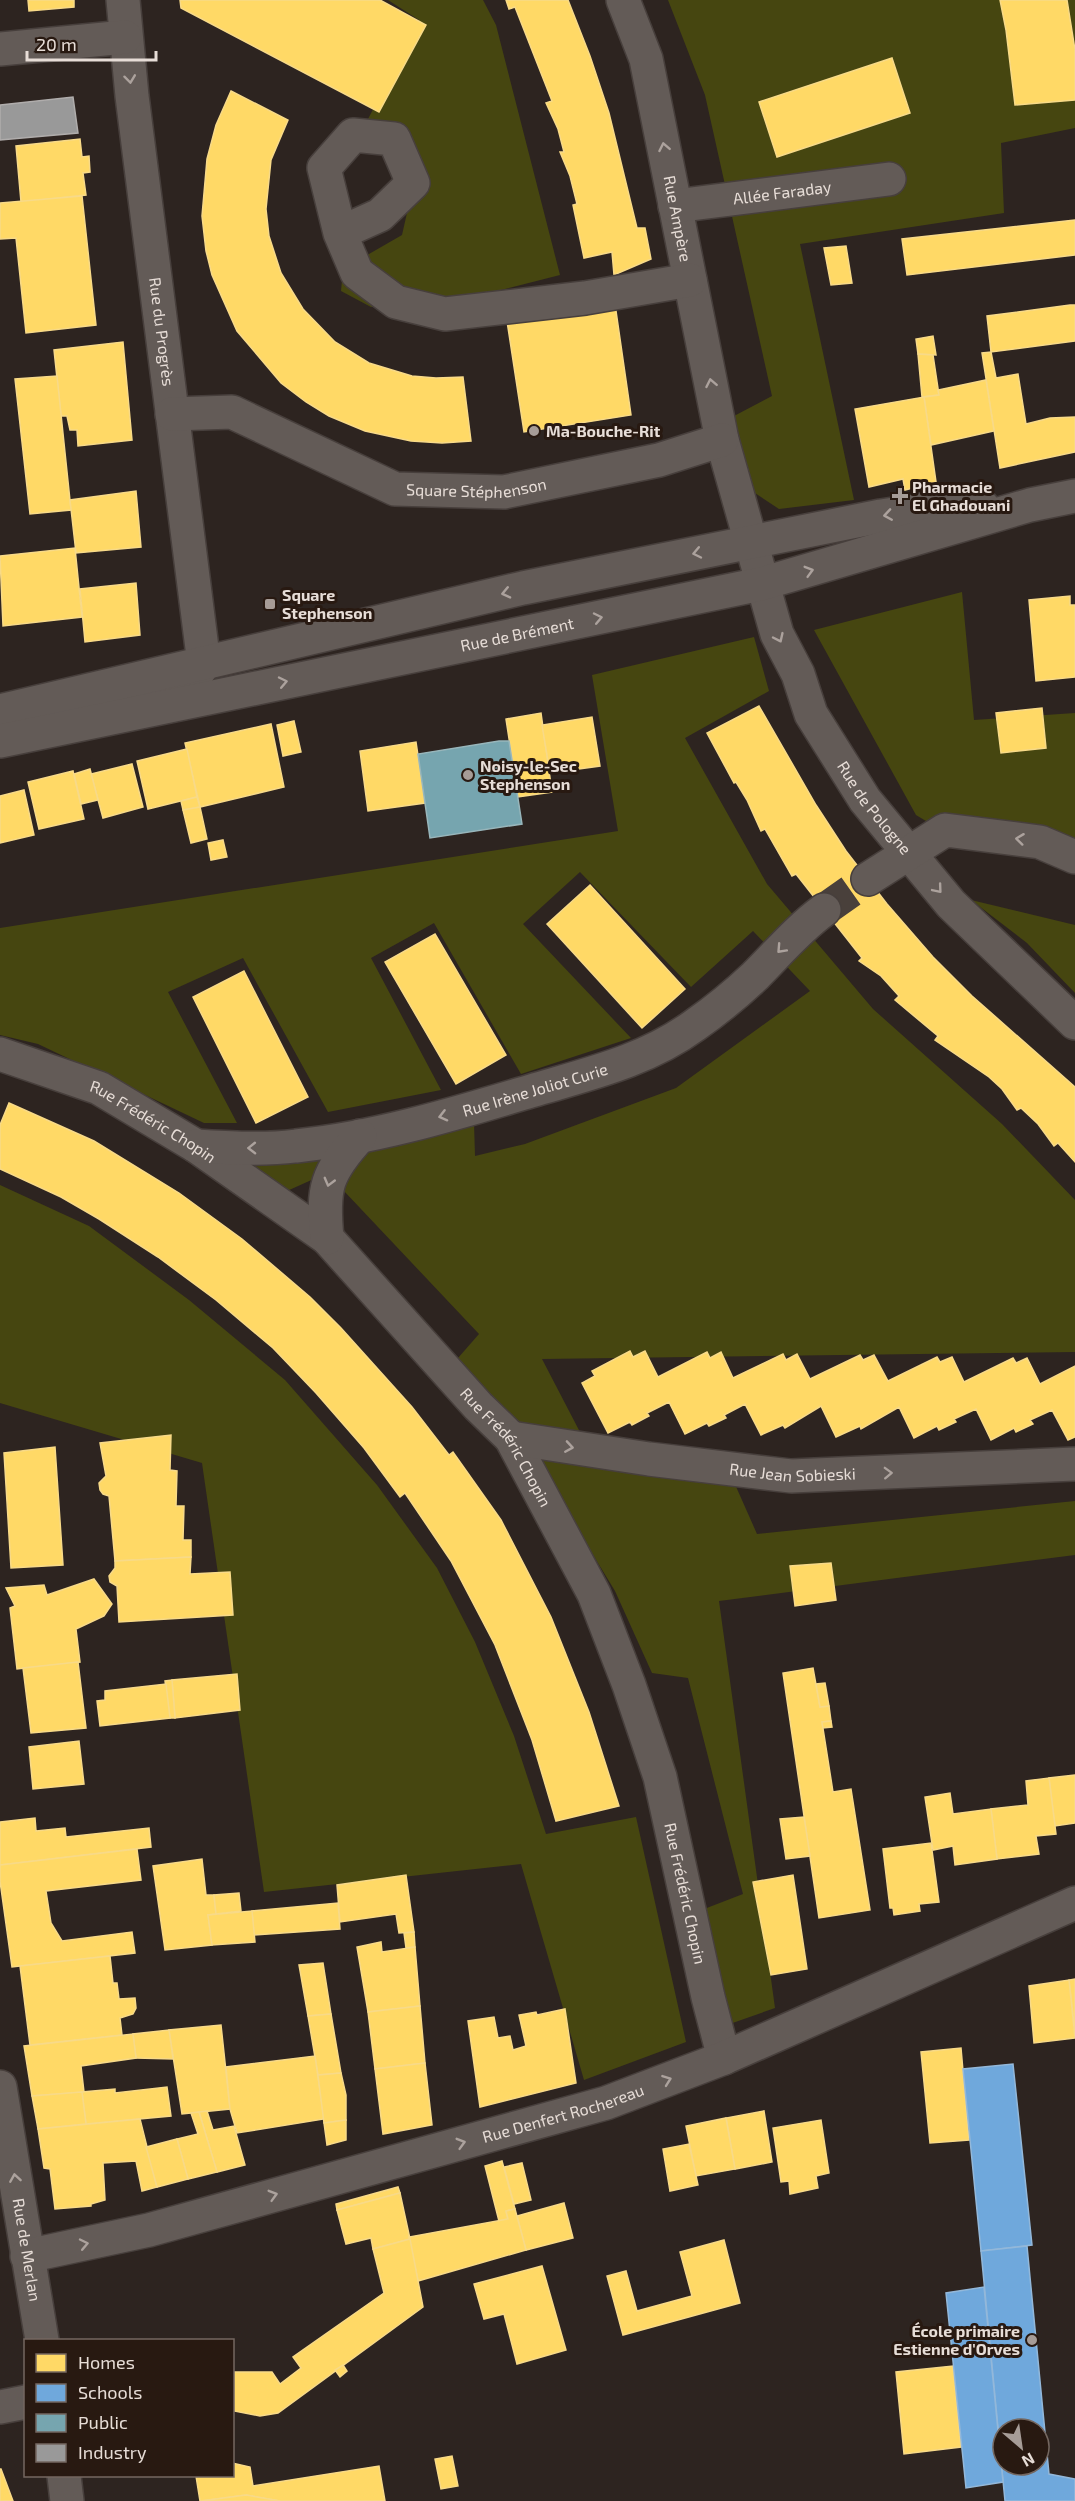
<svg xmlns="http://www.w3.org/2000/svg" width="1075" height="2501" viewBox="0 0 1075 2501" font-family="'Exo 2',sans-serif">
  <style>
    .green { fill: #464610 }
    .homes { fill: #ffd966; stroke: #f8da88; stroke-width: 1.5 }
    .schools { fill: #6fa8dc; stroke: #93b8da; stroke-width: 1.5; fill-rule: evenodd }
    .public { fill: #76a5af; stroke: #98b6bb; stroke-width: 1.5 }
    .industry { fill: #999; stroke: #b0adac; stroke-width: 1.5 }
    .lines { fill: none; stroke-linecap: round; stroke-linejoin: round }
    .minor-tunnel { stroke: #49403b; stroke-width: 33; stroke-dasharray: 33 16; stroke-linecap: butt }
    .minor-casing { stroke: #473f3c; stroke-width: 36 }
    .secondary-casing { stroke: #473f3c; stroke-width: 36 }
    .minor { stroke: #635b57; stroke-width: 33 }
    .secondary { stroke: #635b57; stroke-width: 33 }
    .oneway { stroke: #aca29d }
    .poi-dot { fill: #a69c97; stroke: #281911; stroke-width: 2 }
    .labels { text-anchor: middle; stroke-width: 6; stroke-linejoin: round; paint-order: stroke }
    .street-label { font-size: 16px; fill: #e7ddd7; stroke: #281911 }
    .poi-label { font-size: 16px; font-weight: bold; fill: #e7ddd7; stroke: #281911; text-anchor: start }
  </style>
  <rect width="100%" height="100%" fill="#2d2420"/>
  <!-- green -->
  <g class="green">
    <polygon points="388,0 483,0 496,25 560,275 493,292 371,307 341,291 343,269 402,235 409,204 367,121 419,20"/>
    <polygon points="668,0 1075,0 1075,128 1001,143 1004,213 800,244 854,500 779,509 746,487 734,416 772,396 705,95"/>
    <polygon points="962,592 974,720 1075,713 1075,857 956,839 916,815 814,630"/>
    <polygon points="754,637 769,691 685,738 767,884 873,1009 1002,1124 1075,1200 1075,1352 542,1359 581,1434 722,1455 757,1534 1075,1501 1075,1555 719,1601 775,2008 724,2026 699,1911 743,1894 688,1678 652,1673 615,1591 539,1466 458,1358 479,1334 327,1173 287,1191 237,1158 474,1123 475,1156 525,1144 676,1088 810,991 753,931 691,987 580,872 523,924 631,1038 521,1074 434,923 371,958 441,1090 328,1112 243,958 168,992 237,1123 204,1123 38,1044 0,1035 0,928 618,831 592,675"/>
    <polygon points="971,900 1075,925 1075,993 1027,943"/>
    <polygon points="0,1185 89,1226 189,1300 285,1380 377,1485 437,1568 475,1642 514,1736 546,1834 636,1817 686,2042 584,2080 521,1864 264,1892 202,1463 0,1403"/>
  </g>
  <!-- homes -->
  <g class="homes">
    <polygon points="28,0 74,0 74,7 29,11"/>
    <polygon points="180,0 380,0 426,25 379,112 181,8"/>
    <polygon points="506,0 568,0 590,56 609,113 637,228 645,228 651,259 614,275 612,252 584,258 573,205 577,204 570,176 560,152 564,152 558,129 546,103 552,101 515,7 509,9"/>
    <polygon points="1000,0 1067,0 1075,50 1075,100 1015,105 1006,30"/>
    <polygon points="892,58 910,113 777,157 759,102"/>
    <polygon points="231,91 288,120 271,160 266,209 269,236 281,273 303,309 335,342 369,363 412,376 436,378 463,377 471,441 442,443 411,441 365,431 329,416 306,402 281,383 237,331 212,275 206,251 202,216 207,159 216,125"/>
    <polygon points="80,139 82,157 89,156 90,172 83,173 86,195 21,202 16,146"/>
    <polygon points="82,196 96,325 26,333 16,238 0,239 0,203"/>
    <polygon points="1075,220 1075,255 907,275 902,239"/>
    <polygon points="846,246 852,283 831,285 824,248"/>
    <polygon points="615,304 631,415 524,432 507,321"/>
    <polygon points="1070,305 1075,305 1075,341 991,352 987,316"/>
    <polygon points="933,336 936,355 918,354 916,339"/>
    <polygon points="123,342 132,440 78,446 77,430 70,430 67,416 61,416 54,350"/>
    <polygon points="991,352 996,378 1018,374 1026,424 1050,418 1075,417 1075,452 1000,468 982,353"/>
    <polygon points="918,354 933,355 939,395 922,397"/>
    <polygon points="57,376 71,510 30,514 15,379"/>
    <polygon points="986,380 994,431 931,445 924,397 939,395 938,390"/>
    <polygon points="924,397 936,482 905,490 903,479 869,487 855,409"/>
    <polygon points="136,491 141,547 76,553 70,500"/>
    <polygon points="75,548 82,617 3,626 0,556"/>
    <polygon points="136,583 140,635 85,642 80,589"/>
    <polygon points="1070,596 1070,605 1075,605 1075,677 1036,681 1029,600"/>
    <polygon points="759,706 816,805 846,851 887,904 933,957 972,996 1075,1087 1075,1162 1058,1143 1054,1146 1038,1124 1021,1108 1017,1110 1002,1089 989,1077 935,1040 938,1036 895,1000 899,996 881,976 859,961 862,958 796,874 792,876 765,829 761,831 747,800 736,782 734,783 707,733"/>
    <polygon points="1042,708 1046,748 1001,753 996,713"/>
    <polygon points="541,713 552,792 518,797 506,719"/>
    <polygon points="592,717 600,766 550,773 542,725"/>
    <polygon points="294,721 301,752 283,756 277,725"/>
    <polygon points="271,724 284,787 200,807 185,743"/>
    <polygon points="416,742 425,803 368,811 360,751"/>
    <polygon points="187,749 197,797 148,809 137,761"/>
    <polygon points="132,764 143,807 103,818 91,774"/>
    <polygon points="90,769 98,800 81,804 74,774"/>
    <polygon points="73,771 84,819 39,829 28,782"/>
    <polygon points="24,790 34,835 0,843 0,796"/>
    <polygon points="197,797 200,807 183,810 181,801"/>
    <polygon points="200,807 207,839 191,843 183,810"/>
    <polygon points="223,840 227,857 211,860 208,843"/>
    <polygon points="590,885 685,989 642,1028 547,924"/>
    <polygon points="435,934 506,1055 456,1084 385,962"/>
    <polygon points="244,971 308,1097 256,1123 193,997"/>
    <polygon points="9,1103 94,1141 179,1193 242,1239 310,1297 341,1328 412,1407 449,1455 453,1452 501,1520 551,1617 589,1712 619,1806 556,1821 532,1740 495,1645 451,1561 405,1493 400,1497 364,1448 316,1393 273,1348 216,1300 158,1257 99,1219 61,1197 0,1169 0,1125"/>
    <polygon points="630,1351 633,1357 645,1351 658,1377 707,1352 710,1358 721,1352 733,1378 783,1354 786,1360 797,1354 810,1379 860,1355 863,1360 874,1355 888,1381 937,1357 940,1362 952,1357 964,1382 1013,1358 1016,1363 1027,1358 1040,1384 1075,1366 1075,1437 1068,1440 1052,1410 1030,1420 1033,1424 1016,1432 1014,1428 991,1440 976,1409 954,1419 956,1422 939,1430 937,1426 914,1438 899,1407 861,1429 860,1426 836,1437 821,1406 785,1428 783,1425 761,1435 745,1404 724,1415 726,1418 709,1426 707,1423 685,1434 669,1402 647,1413 649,1416 632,1425 630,1422 608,1433 582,1383 595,1376 592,1371"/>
    <polygon points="171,1435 170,1470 177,1471 176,1506 184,1506 183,1540 191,1540 191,1557 115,1561 109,1496 103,1494 100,1490 99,1483 106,1476 100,1443"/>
    <polygon points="55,1447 63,1565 11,1568 4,1453"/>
    <polygon points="191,1557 190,1574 230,1572 233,1615 119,1622 117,1586 110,1582 109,1576 115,1568 115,1561"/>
    <polygon points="831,1563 836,1600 795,1606 790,1566"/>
    <polygon points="94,1579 112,1604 104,1616 76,1629 80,1662 17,1669 10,1608 15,1606 6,1588 44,1585 47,1595"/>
    <polygon points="78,1662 86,1728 31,1733 23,1668"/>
    <polygon points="813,1668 820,1707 829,1706 831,1721 822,1722 833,1792 851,1789 870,1910 819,1918 783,1673"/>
    <polygon points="237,1674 240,1710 175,1718 172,1680"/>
    <polygon points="172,1680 175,1718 170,1718 165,1681"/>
    <polygon points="825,1683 829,1706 820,1707 816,1684"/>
    <polygon points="166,1684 170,1718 100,1726 97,1701 105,1700 105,1691"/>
    <polygon points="831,1721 832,1727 823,1728 822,1722"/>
    <polygon points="79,1741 84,1784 33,1789 29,1747"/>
    <polygon points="1075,1775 1075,1823 1055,1826 1049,1778"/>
    <polygon points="1049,1778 1056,1834 1036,1836 1039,1854 997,1859 991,1809 1028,1805 1026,1781"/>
    <polygon points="950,1793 953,1814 991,1809 997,1859 955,1865 953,1846 933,1850 925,1797"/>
    <polygon points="804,1817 810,1856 786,1859 780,1819"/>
    <polygon points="35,1818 36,1831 65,1828 66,1837 149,1828 151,1847 0,1865 0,1822"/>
    <polygon points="931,1843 939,1902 919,1904 920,1911 894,1915 893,1908 890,1908 883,1849"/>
    <polygon points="137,1849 141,1880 46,1891 51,1923 62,1941 132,1932 135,1953 12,1967 0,1881 0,1865"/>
    <polygon points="202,1859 206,1895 214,1895 216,1914 208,1915 212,1945 165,1950 153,1866"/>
    <polygon points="406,1875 414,1932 399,1933 396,1914 340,1922 337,1885"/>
    <polygon points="793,1875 807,1969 771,1975 753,1882"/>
    <polygon points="239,1893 241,1911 216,1914 214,1895"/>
    <polygon points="338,1903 340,1929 254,1935 252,1911"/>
    <polygon points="252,1911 255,1942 212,1945 208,1915"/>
    <polygon points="414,1932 415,1947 406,1948 404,1933"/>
    <polygon points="381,1942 382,1952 415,1947 420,2006 368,2012 357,1947"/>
    <polygon points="110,1956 113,1983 117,1983 119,1999 135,1998 136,2008 133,2014 120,2018 122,2035 30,2045 20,1966"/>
    <polygon points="323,1963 331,2014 308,2016 299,1965"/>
    <polygon points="1075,1979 1075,2032 1069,1980"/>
    <polygon points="1069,1980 1075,2038 1034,2043 1029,1986"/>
    <polygon points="420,2006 425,2063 375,2069 368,2012"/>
    <polygon points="565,2009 576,2083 480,2107 468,2021 494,2017 498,2038 510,2036 513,2050 526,2046 519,2015 536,2012 537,2015"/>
    <polygon points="331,2014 341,2073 318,2075 308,2016"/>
    <polygon points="221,2025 230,2109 182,2114 169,2030"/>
    <polygon points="169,2030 173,2059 136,2058 133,2034"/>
    <polygon points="133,2034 136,2058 81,2066 84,2092 32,2096 24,2046"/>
    <polygon points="961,2048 969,2140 930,2143 921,2052"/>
    <polygon points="315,2056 324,2119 237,2133 230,2109 226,2067"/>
    <polygon points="425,2063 432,2125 383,2134 375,2069"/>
    <polygon points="341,2073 346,2095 346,2120 324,2123 318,2075"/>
    <polygon points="167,2087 171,2116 86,2124 82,2092 115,2089 115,2093"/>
    <polygon points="82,2092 86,2124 38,2129 32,2096"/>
    <polygon points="207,2111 213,2130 234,2126 245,2165 217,2172 199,2112"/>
    <polygon points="764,2111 772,2162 735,2169 726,2118"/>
    <polygon points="199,2112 217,2172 188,2179 177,2139 198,2134 191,2113"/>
    <polygon points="726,2118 735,2169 696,2176 686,2126"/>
    <polygon points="140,2119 157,2187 142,2191 136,2161 103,2163 105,2200 91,2204 91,2206 55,2209 50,2169 44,2168 38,2129"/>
    <polygon points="346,2120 346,2140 327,2145 324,2123"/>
    <polygon points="821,2120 829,2173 816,2176 818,2188 790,2194 789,2181 781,2182 773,2128"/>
    <polygon points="177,2139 188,2179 157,2187 146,2147"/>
    <polygon points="689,2144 698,2185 670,2191 663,2149"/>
    <polygon points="502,2161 515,2209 506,2211 508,2219 499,2221 485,2166"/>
    <polygon points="522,2163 531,2200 514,2204 504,2167"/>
    <polygon points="398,2187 400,2193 337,2210 336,2204"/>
    <polygon points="400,2193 410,2239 373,2249 371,2238 346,2244 337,2210"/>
    <polygon points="564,2203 573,2238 526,2250 517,2216"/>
    <polygon points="515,2209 526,2250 418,2281 409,2237 508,2219 506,2211"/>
    <polygon points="410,2239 423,2307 278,2413 260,2416 234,2411 234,2372 272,2372 280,2384 301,2368 293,2357 384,2293 373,2249"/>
    <polygon points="724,2240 740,2303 623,2335 607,2276 626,2271 637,2311 692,2296 680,2252"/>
    <polygon points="542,2266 566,2350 517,2364 504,2314 484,2319 474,2284"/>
    <polygon points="343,2365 347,2371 340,2377 335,2370"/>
    <polygon points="953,2366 961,2447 904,2454 896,2372"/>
    <polygon points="452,2456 458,2486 441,2489 435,2459"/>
    <polygon points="232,2463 250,2467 253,2486 379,2466 385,2501 280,2501 246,2495 200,2501 196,2476 232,2476"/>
    <polygon points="0,2469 1,2469 13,2501 0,2501"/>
    <polygon points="246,2495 280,2501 202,2501"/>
  </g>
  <!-- schools -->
  <g class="schools">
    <polygon points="1013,2064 1032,2245 981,2251 963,2069"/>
    <path d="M1027 2246 1049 2474 1075 2479V2501H1005L981 2251ZM1003 2429H1039V2465H1003Z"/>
    <polygon points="984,2287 1003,2482 966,2488 946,2293"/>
  </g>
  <!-- public -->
  <polygon class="public" points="499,741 509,741 522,824 430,838 418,754"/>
  <!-- industry -->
  <polygon class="industry" points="73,97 78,133 0,140 0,105"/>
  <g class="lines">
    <!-- minor-tunnel -->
    <polyline class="minor-tunnel" points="824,910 868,879"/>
    <defs>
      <g id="minor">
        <path id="s1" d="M123 0 132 96 204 664"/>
        <path id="s2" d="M623 0 646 59 722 440 777 634 798 674 811 714 865 800 951 904 1075 1023"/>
        <polyline points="0,49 125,37"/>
        <path id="s3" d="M675 206 889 179"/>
        <polyline points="340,233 380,215 413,183 394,139 353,135 324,168 340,233 357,273 396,302 445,314 585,298 690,280"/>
        <path id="s4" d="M172 414 232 412 395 489 504 492 659 460 722 440"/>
        <polyline points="98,705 190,683 204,664"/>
        <polyline points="868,879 945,830 1040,842 1075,857"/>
        <path id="s5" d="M0 1054 99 1088 196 1146 327 1238 478 1406 511 1438 594 1594 629 1685 660 1777 708 1997 724 2058"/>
        <path id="s6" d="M196 1146C229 1148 264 1150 296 1146 376 1138 454 1114 531 1091 588 1074 646 1061 695 1025 715 1011 737 993 755 976 778 953 798 929 824 910"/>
        <path d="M327 1238C322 1188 326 1173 360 1136"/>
        <path id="s7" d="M511 1438 649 1459 791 1476 1075 1464"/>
        <path id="s8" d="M0 2087 42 2340"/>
        <path id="s9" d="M27 2256 149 2230 606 2103 724 2058 1075 1903"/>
        <polyline points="0,2407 26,2402"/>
        <polyline points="64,2476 67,2501"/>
      </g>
      <g id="secondary">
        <polyline points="0,711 523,588 881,516 926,509 983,507"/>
        <path id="s10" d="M0 741 761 584 1030 505 1075 496"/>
      </g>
    </defs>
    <!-- minor casing -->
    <use href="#minor" class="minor-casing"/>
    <!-- secondary casing -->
    <use href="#secondary" class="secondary-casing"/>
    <!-- minor -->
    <use href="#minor" class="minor"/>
    <!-- secondary -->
    <use href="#secondary" class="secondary"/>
  </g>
  <!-- one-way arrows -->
  <defs><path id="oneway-chevron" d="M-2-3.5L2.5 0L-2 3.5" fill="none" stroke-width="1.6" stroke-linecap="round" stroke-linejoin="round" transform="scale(1.5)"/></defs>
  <g class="oneway">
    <use href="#oneway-chevron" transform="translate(130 79) rotate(83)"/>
    <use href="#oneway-chevron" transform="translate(664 147) rotate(-101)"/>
    <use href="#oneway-chevron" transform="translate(711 383) rotate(-101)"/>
    <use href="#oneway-chevron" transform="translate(888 515) rotate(171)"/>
    <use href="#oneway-chevron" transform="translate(697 553) rotate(168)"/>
    <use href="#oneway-chevron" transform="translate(809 571) rotate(-16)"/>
    <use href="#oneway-chevron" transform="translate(506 593) rotate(167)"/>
    <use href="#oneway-chevron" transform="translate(598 618) rotate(-12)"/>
    <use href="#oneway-chevron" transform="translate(779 638) rotate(65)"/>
    <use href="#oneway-chevron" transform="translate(283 682) rotate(-12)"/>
    <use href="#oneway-chevron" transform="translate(1020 839) rotate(-173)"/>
    <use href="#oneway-chevron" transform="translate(938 889) rotate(50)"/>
    <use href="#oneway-chevron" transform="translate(781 949) rotate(133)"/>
    <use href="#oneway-chevron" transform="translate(443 1116) rotate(166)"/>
    <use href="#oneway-chevron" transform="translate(252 1148) rotate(179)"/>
    <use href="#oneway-chevron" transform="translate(329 1182) rotate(105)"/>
    <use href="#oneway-chevron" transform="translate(569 1447) rotate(9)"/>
    <use href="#oneway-chevron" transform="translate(888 1473) rotate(-2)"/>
    <use href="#oneway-chevron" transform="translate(667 2080) rotate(-20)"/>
    <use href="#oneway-chevron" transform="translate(461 2143) rotate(-16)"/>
    <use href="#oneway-chevron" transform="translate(15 2178) rotate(-99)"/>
    <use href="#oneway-chevron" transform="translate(273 2195) rotate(-16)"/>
    <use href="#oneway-chevron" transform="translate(84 2244) rotate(-12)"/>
  </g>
  <!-- markers -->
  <g class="poi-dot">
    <circle cx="534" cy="431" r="6"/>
    <path d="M897 487h6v6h6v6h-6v6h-6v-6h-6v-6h6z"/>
    <rect x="264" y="598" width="12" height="12" rx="3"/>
    <circle cx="468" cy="775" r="6"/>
    <circle cx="1032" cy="2340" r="6"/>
  </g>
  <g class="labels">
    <!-- street labels -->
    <g class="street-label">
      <text dy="6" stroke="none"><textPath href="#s3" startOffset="108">Allée Faraday</textPath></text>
      <text dy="6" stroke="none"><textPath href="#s2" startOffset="226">Rue Ampère</textPath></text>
      <text dy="6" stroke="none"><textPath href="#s1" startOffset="334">Rue du Progrès</textPath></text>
      <text dy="6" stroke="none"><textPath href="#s4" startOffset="322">Square Stéphenson</textPath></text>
      <text dy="6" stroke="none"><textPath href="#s10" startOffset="528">Rue de Brément</textPath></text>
      <text dy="6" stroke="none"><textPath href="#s2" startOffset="854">Rue de Pologne</textPath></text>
      <text dy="6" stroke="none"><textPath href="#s6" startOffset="346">Rue Irène Joliot Curie</textPath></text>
      <text dy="6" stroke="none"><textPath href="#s5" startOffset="168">Rue Frédéric Chopin</textPath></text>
      <text dy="6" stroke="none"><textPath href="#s5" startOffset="654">Rue Frédéric Chopin</textPath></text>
      <text dy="6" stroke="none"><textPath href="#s7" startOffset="284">Rue Jean Sobieski</textPath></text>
      <text dy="6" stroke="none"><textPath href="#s5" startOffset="1140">Rue Frédéric Chopin</textPath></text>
      <text dy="6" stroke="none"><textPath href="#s9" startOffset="555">Rue Denfert Rochereau</textPath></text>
      <text dy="6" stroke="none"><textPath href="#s8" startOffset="165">Rue de Merlan</textPath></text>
    </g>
    <!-- poi labels -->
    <g class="poi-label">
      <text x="546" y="437">Ma-Bouche-Rit</text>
      <text x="912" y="493">Pharmacie<tspan x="912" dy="18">El Ghadouani</tspan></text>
      <text x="282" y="601">Square<tspan x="282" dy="18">Stephenson</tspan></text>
      <text x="480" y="772">Noisy-le-Sec<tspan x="480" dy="18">Stephenson</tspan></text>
      <text x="1020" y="2337" text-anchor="end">École primaire<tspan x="1020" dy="18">Estienne d'Orves</tspan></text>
    </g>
  </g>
  <!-- legend -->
  <rect x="24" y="2339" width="210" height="138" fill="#281911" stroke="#746760" stroke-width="1.5"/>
  <rect x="36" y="2354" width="30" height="18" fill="#ffd966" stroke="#746760" stroke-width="1.5"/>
  <text x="78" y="2369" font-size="18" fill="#e7ddd7">Homes</text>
  <rect x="36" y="2384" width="30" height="18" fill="#6fa8dc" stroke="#746760" stroke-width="1.5"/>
  <text x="78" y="2399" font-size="18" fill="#e7ddd7">Schools</text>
  <rect x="36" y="2414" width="30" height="18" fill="#76a5af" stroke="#746760" stroke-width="1.5"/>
  <text x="78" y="2429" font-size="18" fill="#e7ddd7">Public</text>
  <rect x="36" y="2444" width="30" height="18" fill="#999999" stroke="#746760" stroke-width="1.5"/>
  <text x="78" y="2459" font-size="18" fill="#e7ddd7">Industry</text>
  <!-- north arrow -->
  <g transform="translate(1021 2447) rotate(151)"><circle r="28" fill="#281911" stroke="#746760" stroke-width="1.5"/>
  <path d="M0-4.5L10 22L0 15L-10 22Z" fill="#a69c97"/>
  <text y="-9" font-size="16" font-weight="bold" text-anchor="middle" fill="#e7ddd7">N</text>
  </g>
  <!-- scale -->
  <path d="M27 51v9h129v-9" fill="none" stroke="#e7ddd7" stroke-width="3"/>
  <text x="36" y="51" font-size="18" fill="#e7ddd7" stroke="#281911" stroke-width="4.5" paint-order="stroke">20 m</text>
</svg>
